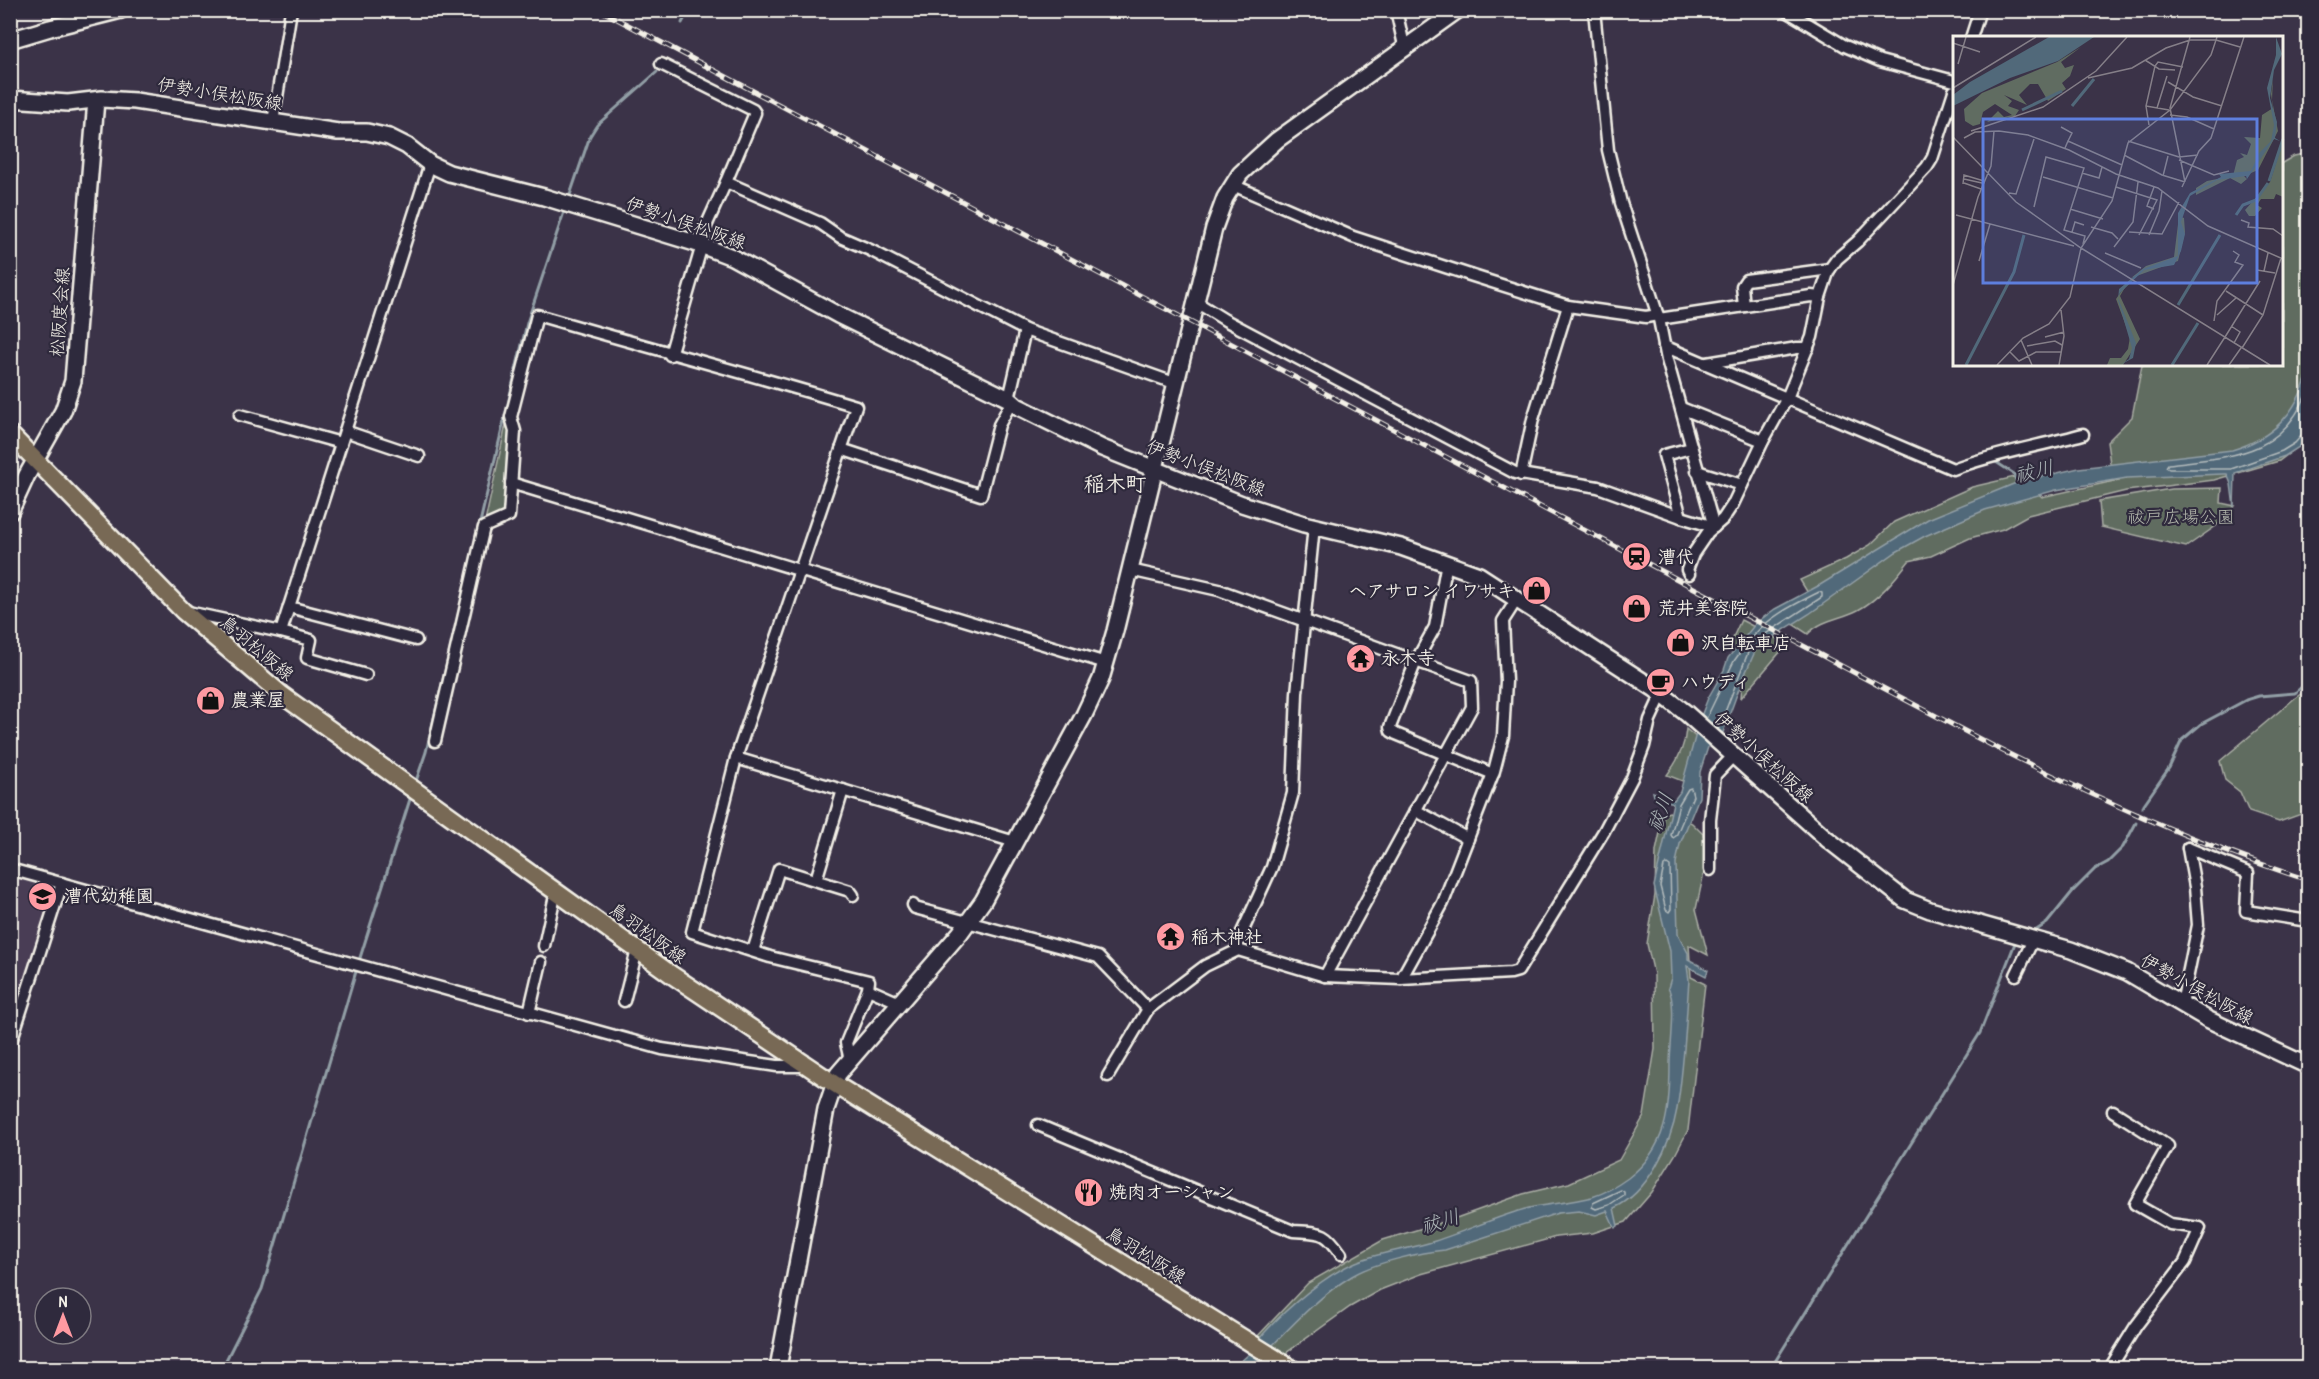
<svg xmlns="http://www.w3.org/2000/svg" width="2319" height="1379" viewBox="0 0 2319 1379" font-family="'Patrick Hand','Klee One',sans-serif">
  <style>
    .built { fill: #493e55 }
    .green { fill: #606c61; stroke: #aaaea4; stroke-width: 1.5 }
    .water { fill: #51697a; stroke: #929fa6; stroke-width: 1.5 }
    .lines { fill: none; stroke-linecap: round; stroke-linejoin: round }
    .shore { stroke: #b3bbbc; stroke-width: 1.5 }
    .stream { stroke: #929fa6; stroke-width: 3 }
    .street-casing { stroke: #f4f1e8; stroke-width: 15 }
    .secondary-casing { stroke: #f4f1e8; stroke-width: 20 }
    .primary-casing { stroke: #f4f1e8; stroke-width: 21 }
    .street { stroke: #2f2a3d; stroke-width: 10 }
    .secondary { stroke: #2f2a3d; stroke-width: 15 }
    .primary { stroke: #786954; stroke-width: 16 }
    .rail-casing { stroke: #f4f1e8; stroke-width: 5 }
    .rail { stroke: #2f2a3d; stroke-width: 3; stroke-dasharray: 9; stroke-linecap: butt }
    .labels { text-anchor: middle; stroke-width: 4.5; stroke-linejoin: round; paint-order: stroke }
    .street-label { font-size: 18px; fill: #f4f1e8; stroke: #2f2a3d }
    .park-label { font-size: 18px; fill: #b1b5ab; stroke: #2f2a3d }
    .poi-label { font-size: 18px; font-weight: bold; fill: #f4f1e8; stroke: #2f2a3d; text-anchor: start }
    .water-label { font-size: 20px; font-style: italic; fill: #abb4b6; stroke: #2f2a3d }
    .quarter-label { font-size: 21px; font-weight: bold; fill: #f4f1e8; stroke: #2f2a3d }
    .inset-river { fill: none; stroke: #51697a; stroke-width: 3 }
    .inset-road { fill: none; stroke: #857f88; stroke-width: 1.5 }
    .view { fill: #5e7fdd; fill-opacity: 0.15; stroke: #5e7fdd; stroke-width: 3 }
    .inset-edge { fill: none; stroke: #f4f1e8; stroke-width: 3 }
  </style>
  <rect width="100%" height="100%" fill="#3b3348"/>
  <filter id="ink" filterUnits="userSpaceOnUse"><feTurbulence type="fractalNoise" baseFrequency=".0167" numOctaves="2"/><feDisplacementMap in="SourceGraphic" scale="12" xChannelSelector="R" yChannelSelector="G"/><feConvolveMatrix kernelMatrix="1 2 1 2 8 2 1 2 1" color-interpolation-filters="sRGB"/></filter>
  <g filter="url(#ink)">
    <!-- built -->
    <polygon class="built" points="10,874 57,887 11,1031"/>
    <!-- green -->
    <g class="green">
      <path d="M2304 154 2308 155V439L2279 461 2214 480 2126 491 2028 515 2003 529 1970 538 1931 556 1909 561C1895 579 1879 599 1858 610 1841 619 1822 619 1808 634L1791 623 1817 608 1800 580 1846 559 1870 545 1894 522 1972 487 2019 476 2042 497 2119 480 2110 463 2107 442 2132 417 2142 365 2282 364V163L2294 156Z"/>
      <polygon points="507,420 511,431 506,513 485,522"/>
      <polygon points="2222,488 2221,503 2235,506 2216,526 2186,547 2101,527 2099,501 2171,489"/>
      <polygon points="1741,620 1787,644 1741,698 1743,673 1729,646"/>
      <polygon points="2308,689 2308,790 2304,813 2279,822 2249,812 2240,792 2225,780 2220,761 2295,698"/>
      <path d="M1686 729 1697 738 1685 782 1667 775C1678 761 1685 747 1686 729Z"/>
      <polygon points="1669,812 1692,823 1703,834 1707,859 1696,909 1708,955 1689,945 1691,977 1705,984 1688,1130 1675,1155 1652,1192 1626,1222 1593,1233 1556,1237 1421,1274 1380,1290 1350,1307 1283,1355 1255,1339 1308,1283 1383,1240 1459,1217 1523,1194 1569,1183 1619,1160 1644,1116 1655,1049 1654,974 1647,944 1655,895 1656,851 1664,814"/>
    </g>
    <!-- water -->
    <path class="water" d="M2308 373V436L2299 447 2285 456 2235 473 2234 507 2231 484 2227 474H2223L2127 478 2056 490 1985 510 1925 536 1896 552 1809 614 1757 647 1741 683 1721 738 1709 744 1700 772 1699 797 1680 844 1676 863 1678 934 1688 953V959L1708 970 1706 976 1687 966 1689 980C1686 1021 1684 1069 1677 1109 1671 1144 1648 1193 1614 1208L1618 1226 1615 1228 1607 1211 1596 1215 1579 1211 1558 1213 1445 1250C1421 1252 1373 1263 1352 1276 1312 1300 1283 1336 1250 1368H1233C1239 1362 1247 1357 1253 1350 1257 1343 1260 1337 1266 1331 1288 1307 1325 1275 1356 1262 1383 1251 1408 1250 1435 1241 1467 1231 1497 1216 1529 1208 1550 1204 1571 1202 1592 1197 1605 1193 1617 1186 1628 1178 1667 1148 1670 1110 1670 1064 1670 1046 1677 1001 1668 988L1671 978 1670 951 1654 886 1673 803 1654 796 1653 792 1674 800 1680 792 1700 719 1708 698 1724 670 1728 658 1756 623 1775 609 1820 585 1928 519 2016 483 2013 474 1993 461 1994 460 2014 473 2019 482 2079 468 2232 450C2273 438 2296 414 2308 373Z"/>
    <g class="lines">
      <!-- shore -->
      <g class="shore">
        <path d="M2308 390C2282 458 2230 456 2168 464L2166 467 2169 469H2231L2282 451 2295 443 2303 434 2308 433"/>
        <path d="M1819 592 1822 593V597L1758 639 1754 638V635C1771 615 1796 604 1819 592Z"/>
        <polyline points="1706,719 1734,661 1744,647 1747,647 1749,650 1718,730"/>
        <polygon points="1691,788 1693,796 1676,836 1673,838 1671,835 1679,804 1688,789"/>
        <polygon points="1667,864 1670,866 1671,909 1669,912 1666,910 1660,886 1664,866"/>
        <polygon points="1621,1190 1624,1192 1624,1195 1609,1205 1596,1209 1592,1207 1593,1203"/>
      </g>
      <!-- stream -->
      <g class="stream">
        <polyline points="682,23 689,10"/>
        <polyline points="569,198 590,136 597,125 657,72"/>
        <polyline points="415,784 426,752 527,323 565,209"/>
        <polyline points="2142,807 2169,768 2182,740 2201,724 2246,700 2259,696 2295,693 2308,681"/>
        <polyline points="2032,933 2047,923 2073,891 2095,869 2108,862 2123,847 2136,823"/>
        <polyline points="359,961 411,796"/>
        <polyline points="222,1368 262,1289 357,968"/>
        <polyline points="1771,1368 1980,1033 2015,943"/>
      </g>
      <defs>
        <g id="street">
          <polyline points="1396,10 1405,50"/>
          <polyline points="1594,10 1608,150 1621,203 1659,319 1667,360 1714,527"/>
          <polyline points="1785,10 1845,46 1880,61 1954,81"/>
          <polyline points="1971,38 1980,10"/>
          <polyline points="661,64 753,110 755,113 726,182"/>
          <polyline points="273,122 291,10"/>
          <polyline points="1233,185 1353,237 1473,276 1568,306 1646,317 1658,315"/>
          <polyline points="698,244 726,182 820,223 840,237 870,250 1025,330 1177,384"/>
          <polyline points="1196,302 1225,320 1515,473 1598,487 1681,517 1714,527"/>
          <polyline points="1744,306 1742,286 1746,280 1830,269"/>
          <polyline points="1659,319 1811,296 1820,297"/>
          <path d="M1664 346 1953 469C1995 453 2040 446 2083 434"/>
          <polyline points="670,355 702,245"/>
          <polyline points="1707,363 1797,348 1808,348"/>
          <polyline points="1009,399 1025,330"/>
          <polyline points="1681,408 1763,441"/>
          <polyline points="240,415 341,443"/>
          <polyline points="345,431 419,456"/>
          <polyline points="841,449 981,495 999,425 1012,401"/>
          <polyline points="1697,471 1742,485"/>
          <polyline points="1521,475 1533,419 1568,306"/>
          <polyline points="511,483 1106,663"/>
          <polyline points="1681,517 1664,455 1691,448"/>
          <polyline points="1447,562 1435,627 1416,661 1390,727 1391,731 1396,734 1493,774"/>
          <polyline points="1130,570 1219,590 1471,681 1472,707 1325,976"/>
          <polyline points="1689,574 1687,570 1693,554 1708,532 1723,519 1733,504 1763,441 1787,398 1812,337 1820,297 1829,270 1837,259 1858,241 1927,167 1932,159 1954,91"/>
          <polyline points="289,607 416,640"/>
          <polyline points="188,612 281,632 430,164"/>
          <polyline points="281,632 311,640 307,658 366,675"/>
          <path d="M435 741 484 527 509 516 515 431 511 417 537 315C643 346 750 374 856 406L736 758 692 932 770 957 869 981 868 989 846 1043 850 1060"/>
          <polyline points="736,758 1015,842"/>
          <polyline points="1415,810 1468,839"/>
          <polyline points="2188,848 2248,873 2246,911 2308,921"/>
          <polyline points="10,869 662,1049 777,1066 808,1066"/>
          <polyline points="1710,870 1710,820 1715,775 1733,756"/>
          <polyline points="816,880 843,790"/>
          <polyline points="913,905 915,908 1098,957 1148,1009"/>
          <polyline points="544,946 556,891"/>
          <polyline points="1238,950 1238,941 1272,867 1293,793 1297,693 1314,526"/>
          <polyline points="753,951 779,869 850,891 853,895"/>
          <polyline points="2016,975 2033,940"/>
          <polyline points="1401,979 1443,903 1494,771 1503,736 1506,681 1503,621 1517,599"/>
          <polyline points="868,989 900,1003"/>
          <polyline points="624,1001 637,950"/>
          <polyline points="2182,1004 2198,925 2195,887 2188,848"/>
          <polyline points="529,1013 541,962"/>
          <polyline points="10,1045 62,883"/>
          <polyline points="1108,1076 1148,1009 1205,966 1238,950 1325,976 1401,979 1511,973 1518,971 1604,831 1632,778 1644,746 1650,720 1662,694"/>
          <path d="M1038 1125 1293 1231C1321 1233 1325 1230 1341 1254"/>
          <polyline points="2110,1368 2136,1326 2185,1262 2200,1228 2170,1224 2135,1204 2168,1146 2113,1111"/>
        </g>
        <g id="secondary">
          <polyline points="10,40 50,28 121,10"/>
          <polyline points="10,99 68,103 102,99 135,101 338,132 367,132 389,137 407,146 430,164 449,173 544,197 698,244 732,257 838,315 1009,399 1017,406 1102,448 1242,504 1304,524 1401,547 1479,575 1655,689 1686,713 1827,839 1905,900 1930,910 2071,950 2127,972 2207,1019 2308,1066"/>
          <polyline points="10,512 27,475 63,411 73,381 96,100"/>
          <polyline points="778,1368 826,1109 838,1074 960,933 983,901 1084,715 1101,679 1115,631 1214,228 1225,198 1240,174 1256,159 1277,140 1458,10"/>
        </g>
        <polyline id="primary" points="10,434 183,611 282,695 672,975 833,1083 1291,1368"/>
      </defs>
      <!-- street casing -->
      <use href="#street" class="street-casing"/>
      <!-- secondary casing -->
      <use href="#secondary" class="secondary-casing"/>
      <!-- primary casing -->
      <use href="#primary" class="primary-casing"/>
      <!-- street -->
      <use href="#street" class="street"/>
      <!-- secondary -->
      <use href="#secondary" class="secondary"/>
      <!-- primary -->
      <use href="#primary" class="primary"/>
      <defs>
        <path id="rail" d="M600 10 1993 746C2096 798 2199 845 2308 880"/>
      </defs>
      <!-- rail casing -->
      <use href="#rail" class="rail-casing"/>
      <!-- rail -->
      <use href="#rail" class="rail"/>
    </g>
  </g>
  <!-- icons -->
  <defs>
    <symbol id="station-disc" viewBox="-11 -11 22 22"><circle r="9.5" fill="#ff9aa2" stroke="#2f2a3d"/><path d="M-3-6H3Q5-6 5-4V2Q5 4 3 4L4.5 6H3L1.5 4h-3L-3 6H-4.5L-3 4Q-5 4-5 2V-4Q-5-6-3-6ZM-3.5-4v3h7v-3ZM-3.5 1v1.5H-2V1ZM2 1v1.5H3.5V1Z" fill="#111"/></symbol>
    <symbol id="shop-disc" viewBox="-11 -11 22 22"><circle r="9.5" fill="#ff9aa2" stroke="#2f2a3d"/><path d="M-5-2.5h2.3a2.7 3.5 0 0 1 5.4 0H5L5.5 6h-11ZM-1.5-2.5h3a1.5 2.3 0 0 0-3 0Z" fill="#111"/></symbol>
    <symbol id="temple-disc" viewBox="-11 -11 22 22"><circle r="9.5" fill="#ff9aa2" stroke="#2f2a3d"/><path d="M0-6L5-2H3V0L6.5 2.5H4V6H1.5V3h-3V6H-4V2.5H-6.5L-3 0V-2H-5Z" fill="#111"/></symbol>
    <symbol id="cafe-disc" viewBox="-11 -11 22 22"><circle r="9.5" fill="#ff9aa2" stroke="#2f2a3d"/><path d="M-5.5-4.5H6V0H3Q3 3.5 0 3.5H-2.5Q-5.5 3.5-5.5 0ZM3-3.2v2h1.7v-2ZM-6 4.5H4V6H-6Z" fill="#111"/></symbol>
    <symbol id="school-disc" viewBox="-11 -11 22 22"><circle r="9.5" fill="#ff9aa2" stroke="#2f2a3d"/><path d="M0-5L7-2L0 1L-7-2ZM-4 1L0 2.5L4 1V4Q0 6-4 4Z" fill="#111"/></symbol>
    <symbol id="restaurant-disc" viewBox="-11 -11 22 22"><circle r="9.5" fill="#ff9aa2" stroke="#2f2a3d"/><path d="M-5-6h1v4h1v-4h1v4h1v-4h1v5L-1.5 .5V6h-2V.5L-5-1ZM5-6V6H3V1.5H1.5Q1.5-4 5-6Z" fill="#111"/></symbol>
  </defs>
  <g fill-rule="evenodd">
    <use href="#station-disc" x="1620" y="540" width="33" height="33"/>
    <use href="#shop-disc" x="1520" y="574" width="33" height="33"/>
    <use href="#shop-disc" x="1620" y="592" width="33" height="33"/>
    <use href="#shop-disc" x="1664" y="626" width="33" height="33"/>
    <use href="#temple-disc" x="1344" y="642" width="33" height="33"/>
    <use href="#cafe-disc" x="1644" y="666" width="33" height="33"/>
    <use href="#shop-disc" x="194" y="684" width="33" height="33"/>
    <use href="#school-disc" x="26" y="880" width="33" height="33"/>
    <use href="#temple-disc" x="1154" y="920" width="33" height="33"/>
    <use href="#restaurant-disc" x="1072" y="1176" width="33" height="33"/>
  </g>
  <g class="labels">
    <!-- street labels -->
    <g class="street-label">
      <text transform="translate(220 94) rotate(9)" y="6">伊勢小俣松阪線</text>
      <text transform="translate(686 223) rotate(19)" y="6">伊勢小俣松阪線</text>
      <text transform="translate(60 312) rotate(-86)" y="6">松阪度会線</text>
      <text transform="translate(1206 468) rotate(21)" y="6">伊勢小俣松阪線</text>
      <text transform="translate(257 648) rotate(40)" y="6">鳥羽松阪線</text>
      <text transform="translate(1764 757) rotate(42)" y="6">伊勢小俣松阪線</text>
      <text transform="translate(648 933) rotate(36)" y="6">鳥羽松阪線</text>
      <text transform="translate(2197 989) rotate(29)" y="6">伊勢小俣松阪線</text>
      <text transform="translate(1146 1255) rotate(32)" y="6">鳥羽松阪線</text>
    </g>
    <!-- park labels -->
    <g class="park-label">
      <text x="2181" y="523">祓戸広場公園</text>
    </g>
    <!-- poi labels -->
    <g class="poi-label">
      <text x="1658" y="563">漕代</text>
      <text x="1515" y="597" text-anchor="end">ヘアサロン イワサキ</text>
      <text x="1658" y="614">荒井美容院</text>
      <text x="1701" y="649">沢自転車店</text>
      <text x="1381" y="664">永木寺</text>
      <text x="1681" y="688">ハウディ</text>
      <text x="231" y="706">農業屋</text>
      <text x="64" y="902">漕代幼稚園</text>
      <text x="1191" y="943">稲木神社</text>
      <text x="1109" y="1198">焼肉オーシャン</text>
    </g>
    <!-- water labels -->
    <g class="water-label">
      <text transform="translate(2034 471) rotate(-13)" y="7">祓川</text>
      <text transform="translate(1660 812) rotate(-70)" y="7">祓川</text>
      <text transform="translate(1440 1221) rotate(-17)" y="7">祓川</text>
    </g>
    <!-- quarter labels -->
    <g class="quarter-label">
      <text x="1115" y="491">稲木町</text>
    </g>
  </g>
  <!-- overview -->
  <g transform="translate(1953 36)">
    <rect width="330" height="330" fill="#3b3348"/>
    <path d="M128 11 108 26 112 32 121 29 117 40 109 47 113 53 95 65 85 48H77L66 59 74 69 51 59 59 65 55 70 66 74 62 80 34 86 45 75 51 81 59 79 42 68 30 76 27 88 20 90 12 85 11 73 29 57 104 26ZM320 43 319 64 325 95 305 134 291 140 294 143 288 148 277 142 243 159V152L254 145 280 140 284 124 291 121 287 117 294 119 298 108 291 101 307 102 309 79 320 72 318 58ZM330 105V161L323 158 321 163H308L304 169 309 172 302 180H296L292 174 317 146ZM226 180 231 182 232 196 225 225 178 242 193 230 221 221ZM177 243 167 260 187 303 170 329H154L157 322H168L175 313 177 301 163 263Z" fill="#606c61"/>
    <path d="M96 1H141L105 25 57 42 0 70V59L17 46ZM323 1 329 18 321 34 317 62 324 86 322 102 327 105 321 103 294 143 293 140 264 144 237 160 228 186 232 198 228 215 221 229 191 234 167 257 165 262 183 307 180 322 167 329 176 323 179 312 165 264 166 253 190 233 225 220V177L237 157 268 141 266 138 298 135 306 117 318 105 321 89 314 52 323 19Z" fill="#51697a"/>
    <path class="inset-river" d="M119 70 141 43M69 74 109 55M316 145 330 103M283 179 290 169 303 164 315 147M225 269 267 199M13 329 61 236 71 199M219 329 245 287"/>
    <path class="inset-road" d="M0 7 27 16M192 24 206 33 222 34M5 28 13 1M135 42 179 32 213 12 237 4H263L287 11M215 46 240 61 269 70M0 52 83 1M193 70 216 74M204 72 214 40M217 79 234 81 261 93M196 89 193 70 202 30 205 26 230 31M108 91 119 97 115 105M18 95 90 71 143 35 174 1M0 101 63 166 128 212 317 329M11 102 22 96 46 95 75 99 116 114 163 138 205 152 255 190 330 223M175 105 226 121M112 112 115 105 169 129M171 119 209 139 232 146M226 121 245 119M226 124 261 139 276 135M129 137 146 142 149 131M210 140 215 120M90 141 160 162M11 143 29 147M232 146 217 72 237 1M11 147 28 153M10 148 11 139 31 145M163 151 204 164 186 199M201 151 194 170 201 173M229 151 246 115 258 102 291 1M56 157 63 158 81 103M81 171 93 121 131 132 111 194 132 200 130 208M117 173 150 183M3 179 121 210M288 184 296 187 295 191 320 193 330 200M138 191 159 197 165 203M119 196 122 186 131 189M176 196 209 198 226 166M196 199 206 175 209 155M161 211 180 186 185 146M152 217 188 232M26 225 37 188M304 234 322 237M311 235 315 217M0 249 25 161 38 130 41 95M273 255 310 279M264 279 283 262M261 285 264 265 290 229 282 226 286 219 280 215M278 290 287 296 281 307M92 301 111 296M272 301 307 245M68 304 79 329M74 310 102 305 109 309M289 312 310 279 328 222M57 316 66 325 83 316H108M44 329 70 302 96 288 117 261 128 212 159 165 175 107 217 74 258 19 264 1M106 329 111 300 108 274M254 329 272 301M276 329 288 312"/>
    <path class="view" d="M30 83H304V247H30Z"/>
    <rect width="330" height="330" class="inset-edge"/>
  </g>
  <!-- margin -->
  <rect width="2319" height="1379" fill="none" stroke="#2f2a3d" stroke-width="36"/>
  <rect x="18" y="18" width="2283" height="1343" fill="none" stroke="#f4f1e8" stroke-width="2" filter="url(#ink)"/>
  <!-- north arrow -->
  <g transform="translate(63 1316)"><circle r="28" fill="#2f2a3d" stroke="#7e7a81" stroke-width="1.5"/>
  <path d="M0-4.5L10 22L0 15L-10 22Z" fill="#ff9aa2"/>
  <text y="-9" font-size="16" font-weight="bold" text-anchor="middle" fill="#f4f1e8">N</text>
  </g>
</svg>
